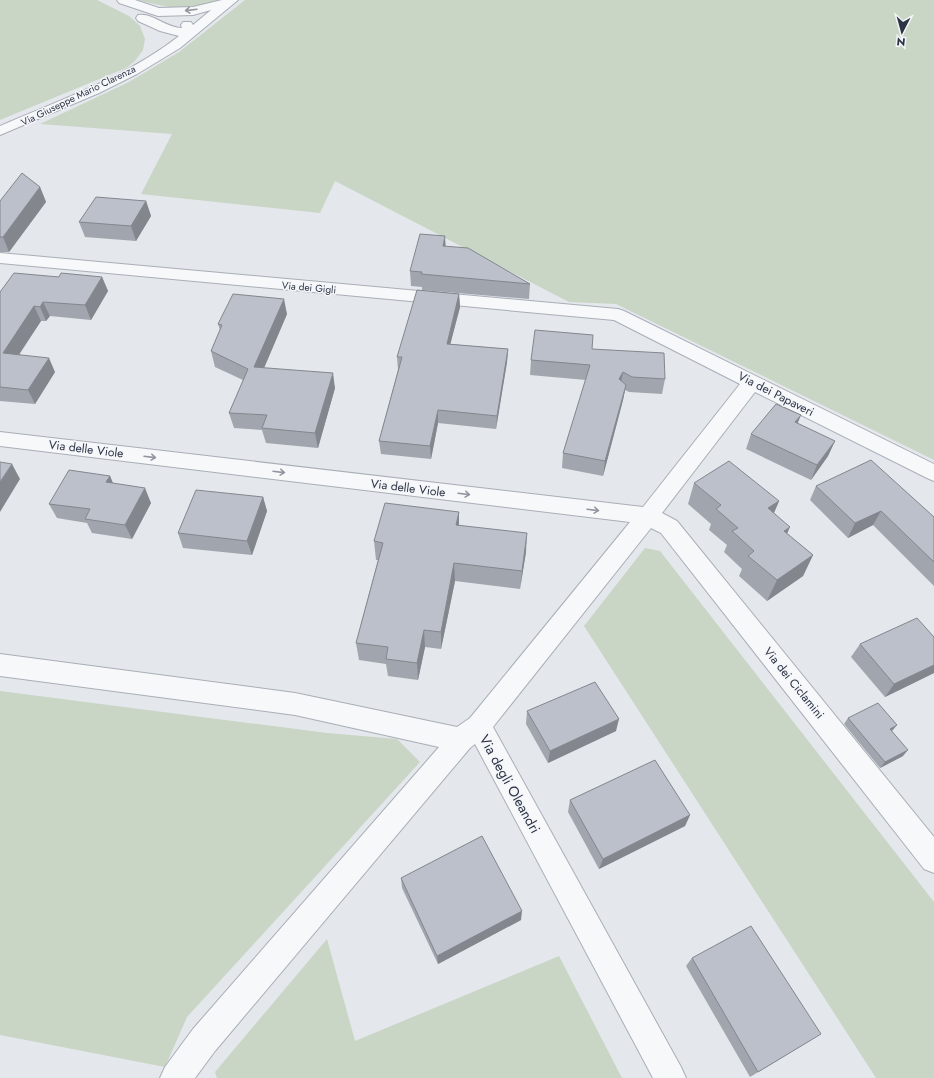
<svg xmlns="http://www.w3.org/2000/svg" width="934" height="1078" viewBox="0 0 934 1078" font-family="Jost,sans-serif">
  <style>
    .green { fill: #c9d6c5 }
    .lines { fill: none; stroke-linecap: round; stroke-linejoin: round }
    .minor-casing { stroke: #a9aeb7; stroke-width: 2 }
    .minor { fill: #f7f8fa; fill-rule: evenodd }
    .wall { fill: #a1a5ae }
    .shaded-wall { fill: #83868d }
    .building { fill: #bbc0ca; stroke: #83868d }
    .oneway { stroke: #9196a0 }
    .labels { text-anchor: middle; stroke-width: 3; stroke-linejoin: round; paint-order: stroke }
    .far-street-label { font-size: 10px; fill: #2b3445; stroke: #f4f6f9 }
    .street-label { font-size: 12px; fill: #2b3445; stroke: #f4f6f9 }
    .near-street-label { font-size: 14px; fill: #2b3445; stroke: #f4f6f9 }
  </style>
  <rect width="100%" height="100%" fill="#e4e7ec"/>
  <!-- green -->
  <g class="green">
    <polygon points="0,0 97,0 129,16 140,26 145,39 143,50 135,61 126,68 0,120"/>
    <polygon points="136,0 224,0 189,8 168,7"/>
    <polygon points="245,0 934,0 934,460 616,304 569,302 335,181 320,213 141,194 172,134 40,124 129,82 179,52"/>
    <polygon points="645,548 660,551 934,902 934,1078 876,1078 584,626"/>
    <polygon points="0,691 327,733 397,739 420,762 187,1017 165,1067 0,1035"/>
    <polygon points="327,939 355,1041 559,956 622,1078 217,1078 215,1072"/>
  </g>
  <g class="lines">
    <defs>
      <g id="minor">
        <path d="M117 0H135L159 8 193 7 222 0H238L180 48 137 74 99 93 0 135V126C60 100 127 77 179 36L160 31 138 21 136 18 138 15C151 12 167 28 182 28L181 25 183 22H191L193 25 211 10 193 15 158 16 119 3Z"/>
        <polygon points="0,253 618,309 624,311 934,464 934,481 927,478 755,392 662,513 677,521 934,837 934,873 924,869 661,533 651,528 493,727 681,1067 686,1078 653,1078 475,744 470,748 215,1051 195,1078 160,1078 165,1067 193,1029 439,747 295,715 0,676 0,654 295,693 457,727 470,718 630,522 0,446 0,432 643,507 740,384 614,320 0,263"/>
      </g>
    </defs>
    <!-- minor casing -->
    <use href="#minor" class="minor-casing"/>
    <!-- minor -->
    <use href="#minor" class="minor"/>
  </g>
  <!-- wall -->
  <g class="wall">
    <polygon points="40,187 46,202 9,252 0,252 0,201"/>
    <polygon points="146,201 151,216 136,241 85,237 79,222"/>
    <polygon points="446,247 530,284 529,299 422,290 422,287 411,286 410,271"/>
    <polygon points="59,277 102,277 108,291 91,320 50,316 46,321 41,321 19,354 55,372 35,404 0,401 0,292"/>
    <polygon points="459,294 460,307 450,344 508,349 507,362 496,429 438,423 431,459 381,454 379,441 398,370 397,357"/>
    <polygon points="287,314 264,368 335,388 318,448 266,443 262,430 234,428 229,413 243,380 215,367 211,351 220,330 218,324"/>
    <polygon points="592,349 665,379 662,394 629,392 625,390 623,400 603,476 562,468 563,453 586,380 530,375 531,360"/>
    <polygon points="797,423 835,441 828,456 811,480 746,449 751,434"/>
    <polygon points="110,476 113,483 151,503 132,539 92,533 87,523 57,518 49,504"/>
    <polygon points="694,483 779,501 774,513 787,534 813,555 803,576 767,601 739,576 742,569 724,552 727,545 709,530 711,524 688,504"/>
    <polygon points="816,486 934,517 934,586 873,525 848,538 810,500"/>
    <polygon points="263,497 267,511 252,555 183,548 178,533"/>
    <polygon points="459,512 459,525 526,552 520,589 455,581 441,649 425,647 418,680 388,676 386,664 359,660 356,643 378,560 376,560 374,541"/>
    <polygon points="934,637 934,673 885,697 851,657 860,644"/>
    <polygon points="527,711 616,731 548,763 526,724"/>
    <polygon points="848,718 892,731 903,756 880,768 844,724"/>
    <polygon points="570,800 690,815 685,826 599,869 568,812"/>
    <polygon points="401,878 521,920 438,964 402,888"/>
    <polygon points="692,958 811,1040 750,1077 686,966"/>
  </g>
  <!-- shaded-wall -->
  <g class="shaded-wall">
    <polygon points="40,187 46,202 9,252 3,237"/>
    <polygon points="146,201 151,216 136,241 131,226"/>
    <polygon points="445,236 446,251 443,246"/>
    <polygon points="102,277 108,291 91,320 85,305"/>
    <polygon points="459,294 460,307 447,357 447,344"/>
    <polygon points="284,299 287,314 258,382 254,367"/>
    <polygon points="43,302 50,316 46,321 40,307"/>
    <polygon points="34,306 41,321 11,367 3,353"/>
    <polygon points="508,349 507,362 496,429 497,416"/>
    <polygon points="49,358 55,372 35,404 28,390"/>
    <polygon points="623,372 620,388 619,379"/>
    <polygon points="333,373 335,388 318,448 315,433"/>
    <polygon points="626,385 623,400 603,476 605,461"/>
    <polygon points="438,410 438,423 431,459 430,446"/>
    <polygon points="801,415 795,430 795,422"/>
    <polygon points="835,441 828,456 811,480 817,465"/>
    <polygon points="12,464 20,479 0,512 0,482"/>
    <polygon points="110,476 116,491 106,482"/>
    <polygon points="145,488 151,503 132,539 125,525"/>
    <polygon points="263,497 267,511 252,555 247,541"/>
    <polygon points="779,501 770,522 768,508"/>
    <polygon points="881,511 873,525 848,538 855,523"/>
    <polygon points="459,512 459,530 456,525"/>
    <polygon points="790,527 781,548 784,531"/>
    <polygon points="527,533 526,552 520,589 522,571"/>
    <polygon points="813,555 803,576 767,601 777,580"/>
    <polygon points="454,563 455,581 441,649 441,632"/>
    <polygon points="424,630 425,647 418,680 417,663"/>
    <polygon points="934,665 934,673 885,697 894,684"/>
    <polygon points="619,719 616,731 548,763 550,751"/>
    <polygon points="897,725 892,731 890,729"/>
    <polygon points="908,750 903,756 880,768 885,762"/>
    <polygon points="690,815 685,826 599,869 603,859"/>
    <polygon points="522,911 521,920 438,964 437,956"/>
  </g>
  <!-- building -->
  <g class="building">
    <polygon points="22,173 40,187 3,237 0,237 0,201"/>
    <polygon points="96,197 146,201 131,226 79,222"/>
    <polygon points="420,234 445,236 443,246 468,248 530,284 421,274 422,272 410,271"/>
    <polygon points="14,273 59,277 61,273 102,277 85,305 43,302 40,307 34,306 3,353 49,358 28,390 0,387 0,292"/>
    <polygon points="417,290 459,294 447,344 508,349 497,416 438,410 430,446 379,441 402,357 397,357"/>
    <polygon points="233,294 284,299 254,367 333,373 315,433 262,428 267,415 229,413 248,369 211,351 222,325 218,324"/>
    <polygon points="535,330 593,335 592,349 664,353 665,379 632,377 623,372 619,379 626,385 605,461 563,453 590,365 531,360"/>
    <polygon points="776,404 801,415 795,422 835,441 817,465 751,434"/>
    <polygon points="871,460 934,517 934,562 881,511 855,523 816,486"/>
    <polygon points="729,461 779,501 768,508 790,527 784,531 813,555 777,580 748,556 754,551 732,531 738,528 716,509 721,505 694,483"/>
    <polygon points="0,462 12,464 0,482"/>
    <polygon points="69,470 110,476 106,482 145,488 125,525 85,519 90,509 49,504"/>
    <polygon points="196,490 263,497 247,541 178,533"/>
    <polygon points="385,503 459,512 456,525 527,533 522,571 454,563 441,632 424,630 417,663 386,659 388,647 356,643 383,543 374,541"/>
    <polygon points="917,618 934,637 934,665 894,684 860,644"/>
    <polygon points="595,682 619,719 550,751 527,711"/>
    <polygon points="878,703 897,725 890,729 908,750 885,762 848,718"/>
    <polygon points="655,760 690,815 603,859 570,800"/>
    <polygon points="482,836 522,911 437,956 401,878"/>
    <polygon points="751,926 821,1034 758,1072 692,958"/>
  </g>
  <!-- one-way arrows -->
  <defs><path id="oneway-shaft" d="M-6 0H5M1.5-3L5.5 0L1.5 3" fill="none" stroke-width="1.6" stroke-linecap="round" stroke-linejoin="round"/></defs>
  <g class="oneway">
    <use href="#oneway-shaft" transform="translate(191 10) rotate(173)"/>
    <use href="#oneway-shaft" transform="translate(150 457) rotate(7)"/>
    <use href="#oneway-shaft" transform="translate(279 472) rotate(7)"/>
    <use href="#oneway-shaft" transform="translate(464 494) rotate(7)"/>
    <use href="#oneway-shaft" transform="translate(593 510) rotate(7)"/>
  </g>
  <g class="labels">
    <!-- far-street labels -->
    <g class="far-street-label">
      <text transform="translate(78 95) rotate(-26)" y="4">Via Giuseppe Mario Clarenza</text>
      <text transform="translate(309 287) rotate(5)" y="4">Via dei Gigli</text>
    </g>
    <!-- street labels -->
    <g class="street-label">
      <text transform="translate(776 394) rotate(27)" y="4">Via dei Papaveri</text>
      <text transform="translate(86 449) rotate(7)" y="4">Via delle Viole</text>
      <text transform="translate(408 488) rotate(7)" y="4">Via delle Viole</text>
      <text transform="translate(794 683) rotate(51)" y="4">Via dei Ciclamini</text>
    </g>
    <!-- near-street labels -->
    <g class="near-street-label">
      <text transform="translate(510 784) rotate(61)" y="5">Via degli Oleandri</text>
    </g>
  </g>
  <!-- north arrow -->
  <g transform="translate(902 32) rotate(186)" stroke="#f4f6f9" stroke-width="3" paint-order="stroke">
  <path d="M0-3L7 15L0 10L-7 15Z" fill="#2b3445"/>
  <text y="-6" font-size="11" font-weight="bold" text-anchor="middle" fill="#2b3445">N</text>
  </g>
</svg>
